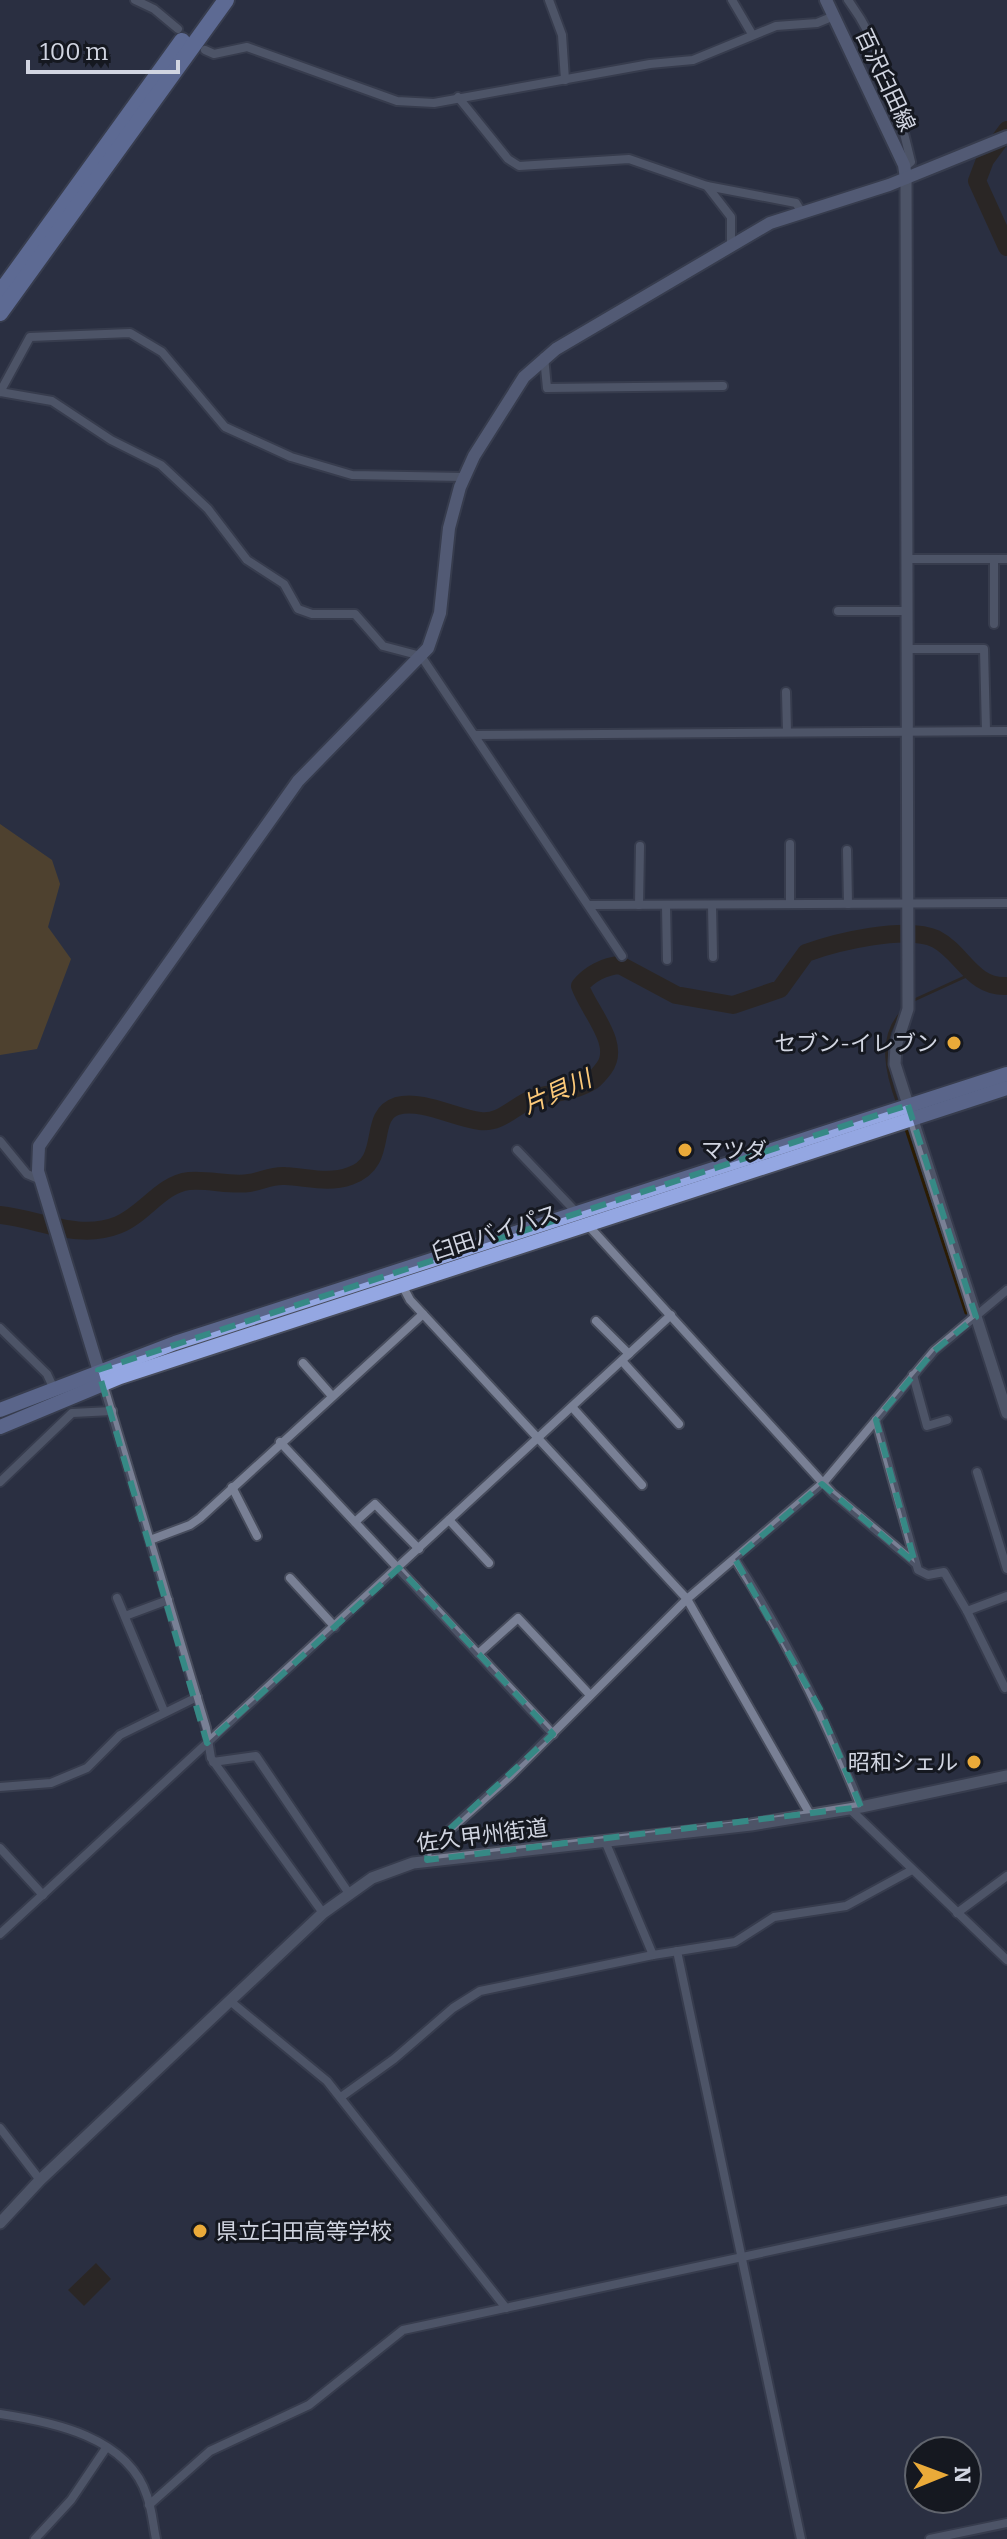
<svg xmlns="http://www.w3.org/2000/svg" width="1007" height="2539" viewBox="0 0 1007 2539" font-family="Bitter,'Noto Sans JP',serif">
  <style>
    .forest { fill: #7b581a }
    .water { fill: #2b1c03 }
    .lines { fill: none; stroke-linecap: round; stroke-linejoin: round }
    .stream { stroke: #2b1c03; stroke-width: 3 }
    .river { stroke: #2b1c03; stroke-width: 18 }
    .minor-casing { stroke: #474c5c; stroke-width: 12 }
    .tertiary-casing { stroke: #474c5c; stroke-width: 15 }
    .secondary-casing { stroke: #474c5c; stroke-width: 16 }
    .trunk-casing { stroke: #474c5c; stroke-width: 18 }
    .motorway-casing { stroke: #474c5c; stroke-width: 20 }
    .minor { stroke: #798095; stroke-width: 8 }
    .tertiary { stroke: #798095; stroke-width: 11 }
    .secondary { stroke: #838fb2; stroke-width: 12 }
    .trunk { stroke: #94a7e2; stroke-width: 14 }
    .motorway { stroke: #9bb1f6; stroke-width: 16 }
    .marked { fill: none; stroke: #368985; stroke-width: 6; stroke-dasharray: 16 10; stroke-linejoin: round }
    .poi-dot { fill: #eaaa39; stroke: #151820; stroke-width: 3 }
    .labels { text-anchor: middle; stroke-width: 6; stroke-linejoin: round; paint-order: stroke }
    .street-label { font-size: 22px; fill: #d1d5e1; stroke: #151820 }
    .poi-label { font-size: 22px; fill: #d1d5e1; stroke: #151820; text-anchor: end }
    .water-label { font-size: 24px; font-style: italic; fill: #fcc979; stroke: #151820 }
  </style>
  <rect width="100%" height="100%" fill="#2a3042"/>
  <!-- forest -->
  <polygon class="forest" points="0,824 52,860 60,884 48,927 71,959 37,1049 0,1055"/>
  <!-- water -->
  <polygon class="water" points="96,2263 111,2279 84,2306 68,2290"/>
  <g class="lines">
    <!-- stream -->
    <g class="stream">
      <polyline points="912,1001 971,974"/>
      <path d="M898 1104C887 1074 878 1039 901 1013"/>
      <polyline points="905,1126 966,1313"/>
    </g>
    <!-- river -->
    <g class="river">
      <polyline points="1007,130 985,160 977,181 1007,247"/>
      <path d="M0 1215C40 1219 78 1241 118 1225 144 1215 161 1184 189 1181 209 1179 230 1186 249 1183 262 1181 272 1175 285 1176 307 1177 328 1184 350 1176 391 1162 366 1116 397 1106 422 1099 455 1118 480 1121 501 1124 515 1105 534 1098 553 1092 575 1092 592 1081 596 1078 601 1072 604 1068 622 1044 588 1010 580 986 589 974 605 966 620 965L676 995 733 1005 780 989 806 953C836 942 906 925 936 939 963 953 972 988 1007 986"/>
    </g>
    <defs>
      <g id="minor">
        <polyline points="135,0 154,9 178,29"/>
        <polyline points="549,0 562,35 565,80"/>
        <polyline points="732,0 752,34"/>
        <path d="M848 0C884 49 897 103 911 162L905 167"/>
        <polyline points="205,50 214,54 247,47 397,101 434,103 650,64 693,60 776,26 817,23 834,16"/>
        <polyline points="458,97 508,159 519,166 629,159 707,186 796,203 801,211"/>
        <polyline points="707,186 731,217 731,245"/>
        <polyline points="544,357 547,388 723,386"/>
        <polyline points="0,392 52,401 111,440 161,465 208,509 247,560 284,584 298,609 312,614 355,614 383,646 421,656 622,956"/>
        <polyline points="0,392 30,337 130,333 162,352 225,427 291,457 352,475 463,477"/>
        <polyline points="907,559 1007,559"/>
        <polyline points="838,611 907,611"/>
        <polyline points="994,624 994,559"/>
        <polyline points="907,649 984,649 986,731"/>
        <polyline points="786,692 787,732"/>
        <polyline points="476,735 1007,731"/>
        <polyline points="847,850 848,904"/>
        <polyline points="790,904 790,844"/>
        <polyline points="590,905 1007,903"/>
        <polyline points="639,905 640,846"/>
        <polyline points="666,905 667,960"/>
        <polyline points="712,905 713,957"/>
        <polyline points="0,1141 27,1174 41,1180"/>
        <polyline points="517,1150 577,1213"/>
        <polyline points="586,1223 832,1493 915,1563"/>
        <polyline points="402,1285 410,1300 687,1599 811,1816"/>
        <polyline points="596,1321 629,1354"/>
        <polyline points="0,1328 47,1374 53,1387"/>
        <polyline points="622,1361 679,1424"/>
        <polyline points="303,1363 332,1396"/>
        <polyline points="913,1375 927,1426 947,1420"/>
        <polyline points="103,1384 206,1728 211,1758 323,1913"/>
        <polyline points="572,1407 642,1485"/>
        <polyline points="876,1420 918,1570 928,1575 944,1572 967,1611 1007,1596"/>
        <polyline points="280,1442 553,1734"/>
        <polyline points="977,1472 1007,1569"/>
        <polyline points="0,1482 72,1413 112,1411"/>
        <polyline points="232,1487 257,1536"/>
        <polyline points="449,1520 489,1563"/>
        <polyline points="355,1522 375,1504 419,1549"/>
        <polyline points="150,1540 190,1525 200,1518 423,1314"/>
        <path d="M735 1559C786 1638 826 1720 861 1807"/>
        <polyline points="290,1578 335,1627"/>
        <polyline points="117,1598 164,1711"/>
        <polyline points="967,1611 1005,1688"/>
        <polyline points="125,1616 168,1600"/>
        <polyline points="478,1654 518,1618 590,1695"/>
        <polyline points="213,1762 256,1756 348,1892"/>
        <polyline points="0,1787 51,1783 87,1768 120,1735 197,1697"/>
        <polyline points="850,1809 1007,1960"/>
        <polyline points="605,1841 653,1955"/>
        <polyline points="0,1848 43,1895"/>
        <polyline points="427,1860 428,1849 511,1775 687,1599 824,1482 934,1351 1007,1290"/>
        <polyline points="957,1913 1007,1876"/>
        <polyline points="0,1934 671,1315"/>
        <polyline points="677,1951 801,2539"/>
        <polyline points="230,2001 327,2081 506,2308"/>
        <polyline points="341,2097 394,2059 453,2008 480,1991 653,1955 735,1942 774,1917 846,1906 912,1870"/>
        <polyline points="0,2128 40,2180"/>
        <path d="M0 2414C53 2422 128 2437 147 2496 152 2509 153 2525 156 2539"/>
        <polyline points="149,2505 210,2451 309,2405 403,2330 1007,2200"/>
        <polyline points="35,2539 71,2500 106,2448"/>
        <polyline points="930,2539 1007,2523"/>
      </g>
      <g id="tertiary">
        <polyline points="906,178 908,1009 896,1046 895,1064 1007,1413"/>
        <polyline points="0,2223 40,2180 323,1913 372,1878 413,1863 751,1825 861,1807 1007,1776"/>
      </g>
      <g id="secondary">
        <polyline points="826,0 904,165 906,178"/>
        <polyline points="101,1378 38,1171 39,1146 298,781 428,648 440,613 449,528 460,487 474,456 524,377 556,349 770,223 889,185 1007,137"/>
      </g>
      <g id="trunk">
        <polyline points="0,1410 175,1343 1007,1074"/>
        <polyline points="0,1427 120,1377 1007,1088"/>
      </g>
      <g id="motorway">
        <polyline points="0,293 182,41"/>
        <polyline points="0,313 226,0"/>
      </g>
    </defs>
    <!-- minor casing -->
    <use href="#minor" class="minor-casing"/>
    <!-- tertiary casing -->
    <use href="#tertiary" class="tertiary-casing"/>
    <!-- secondary casing -->
    <use href="#secondary" class="secondary-casing"/>
    <!-- trunk casing -->
    <use href="#trunk" class="trunk-casing"/>
    <!-- motorway casing -->
    <use href="#motorway" class="motorway-casing"/>
    <!-- minor -->
    <use href="#minor" class="minor"/>
    <!-- tertiary -->
    <use href="#tertiary" class="tertiary"/>
    <!-- secondary -->
    <use href="#secondary" class="secondary"/>
    <!-- trunk -->
    <use href="#trunk" class="trunk"/>
    <!-- motorway -->
    <use href="#motorway" class="motorway"/>
  </g>
  <!-- marked area -->
  <path d="M0 0H1007V2539H0ZM908 1105 976 1317 934 1351 876 1420 915 1563 822 1484 735 1559 820 1709 861 1807 427 1860 428 1849 553 1734 399 1568 207 1743 98 1370Z" fill="#2a3042" fill-opacity=".55" fill-rule="evenodd"/>
  <path class="marked" d="M908 1105 976 1317 934 1351 876 1420 915 1563 822 1484 735 1559 820 1709 861 1807 427 1860 428 1849 553 1734 399 1568 207 1743 98 1370Z"/>
  <!-- markers -->
  <g class="poi-dot">
    <circle cx="954" cy="1043" r="8"/>
    <circle cx="685" cy="1150" r="8"/>
    <circle cx="974" cy="1762" r="8"/>
    <circle cx="200" cy="2231" r="8"/>
  </g>
  <g class="labels">
    <!-- street labels -->
    <g class="street-label">
      <text transform="translate(886 80) rotate(65)" y="8">百沢臼田線</text>
      <text transform="translate(495 1232) rotate(-18)" y="8">臼田バイパス</text>
      <text transform="translate(482 1835) rotate(-7)" y="8">佐久甲州街道</text>
    </g>
    <!-- poi labels -->
    <g class="poi-label">
      <text x="938" y="1051">セブン-イレブン</text>
      <text x="701" y="1158" text-anchor="start">マツダ</text>
      <text x="958" y="1770">昭和シェル</text>
      <text x="216" y="2239" text-anchor="start">県立臼田高等学校</text>
    </g>
    <!-- water labels -->
    <g class="water-label">
      <text transform="translate(557 1092) rotate(-24)" y="8">片貝川</text>
    </g>
  </g>
  <!-- north arrow -->
  <g transform="translate(943 2475) rotate(89)"><circle r="38" fill="#151820" stroke="#60646d" stroke-width="2"/>
  <path d="M0-6L14 30L0 20L-14 30Z" fill="#eaaa39"/>
  <text y="-12" font-size="22" font-weight="bold" text-anchor="middle" fill="#d1d5e1">N</text>
  </g>
  <!-- scale -->
  <path d="M28 60v12h150v-12" fill="none" stroke="#d1d5e1" stroke-width="4"/>
  <text x="40" y="60" font-size="24" fill="#d1d5e1" stroke="#151820" stroke-width="6" paint-order="stroke">100 m</text>
</svg>
